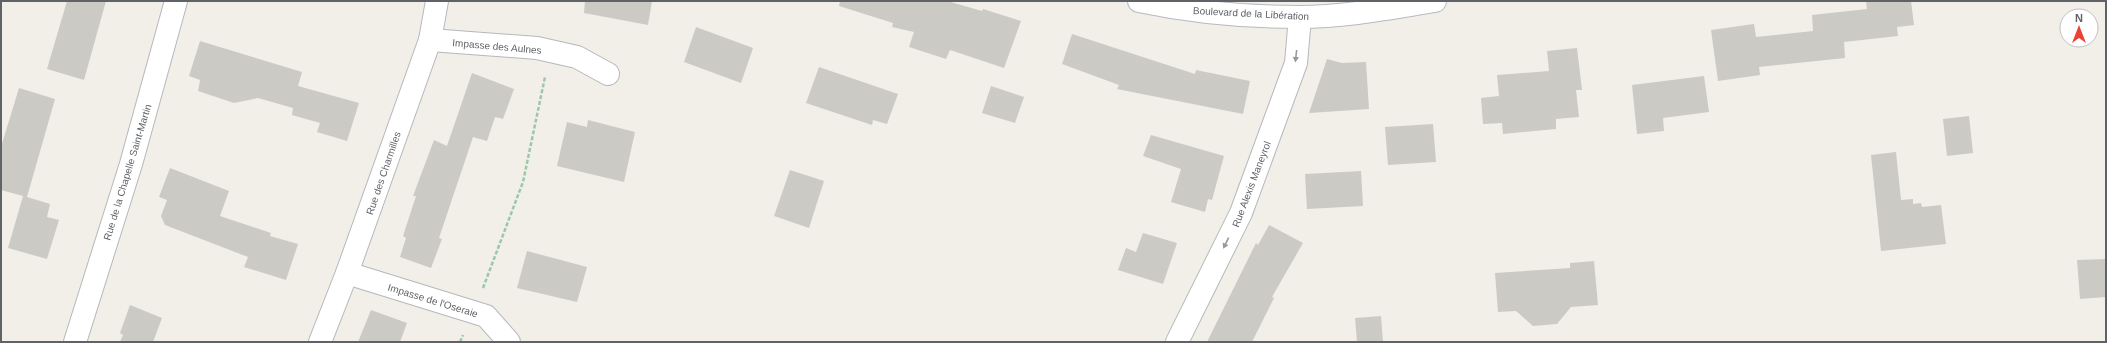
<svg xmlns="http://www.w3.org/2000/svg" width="2107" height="343" viewBox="0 0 2107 343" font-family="Arial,sans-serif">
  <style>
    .building { fill: #cccac5 }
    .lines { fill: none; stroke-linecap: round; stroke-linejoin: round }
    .street-casing { stroke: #b5b8bc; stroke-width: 24 }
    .secondary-casing { stroke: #b6babf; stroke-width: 24 }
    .path { stroke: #9cc7a9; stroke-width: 2.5; stroke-dasharray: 4 2; stroke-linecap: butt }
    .street { stroke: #fff; stroke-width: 22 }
    .secondary { stroke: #fff; stroke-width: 22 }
    .oneway { fill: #979a9d }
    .labels { text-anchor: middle; stroke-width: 3; stroke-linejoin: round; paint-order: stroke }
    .street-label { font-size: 10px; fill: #5f6368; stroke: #fff }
  </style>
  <rect width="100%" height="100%" fill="#f1efe8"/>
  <!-- building -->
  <g class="building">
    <polygon points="67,1 106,1 84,80 47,69"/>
    <polygon points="585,1 652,1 648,25 584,13"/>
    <polygon points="840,1 947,1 982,11 983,9 1021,21 1004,68 950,50 946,59 909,47 914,32 892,27 893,23 839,6"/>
    <polygon points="1866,1 1911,1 1914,25 1897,27 1898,36 1844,42 1845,58 1759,67 1760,75 1718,81 1711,30 1754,24 1756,37 1813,31 1812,15 1867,9"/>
    <polygon points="696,27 753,48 741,83 684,62"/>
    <polygon points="1072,34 1195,74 1196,70 1250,81 1243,114 1117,89 1119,85 1062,64"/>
    <polygon points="200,41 302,72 298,86 359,103 347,141 317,132 320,123 292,115 293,108 258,98 234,103 198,91 200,80 189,76"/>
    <polygon points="1577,48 1582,90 1576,90 1579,117 1556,119 1556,129 1503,134 1502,123 1483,124 1481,98 1499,96 1497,75 1549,71 1547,51"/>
    <polygon points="1327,59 1342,63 1366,62 1369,109 1309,113"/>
    <polygon points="819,67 898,94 887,124 873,120 872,125 806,103"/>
    <polygon points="472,73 514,89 503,119 495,117 487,141 473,137 439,238 442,239 431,268 400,257 406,238 403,236 416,196 413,196 434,140 447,146"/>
    <polygon points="1704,76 1709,112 1663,118 1664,131 1637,134 1632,85"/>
    <polygon points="991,86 1024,97 1015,123 982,113"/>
    <polygon points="19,88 55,99 27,197 50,204 47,217 59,220 47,259 8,248 23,196 1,190 1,147"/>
    <polygon points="1969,116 1973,153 1947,156 1943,119"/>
    <polygon points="588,120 635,132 624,182 557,166 567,122 587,127"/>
    <polygon points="1433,124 1436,162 1388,165 1385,127"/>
    <polygon points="1151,135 1224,156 1212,200 1208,199 1205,212 1171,202 1181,169 1143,156"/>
    <polygon points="1896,152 1901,200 1913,199 1913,204 1921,203 1922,207 1941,205 1946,244 1881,251 1871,155"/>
    <polygon points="170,168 229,191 220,216 271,233 270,236 298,244 286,280 244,267 248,257 165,225 161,216 167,200 159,197"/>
    <polygon points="790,170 824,181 809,228 774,216"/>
    <polygon points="1361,171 1363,206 1307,209 1305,174"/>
    <polygon points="1269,225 1303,243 1272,297 1274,298 1252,342 1207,342 1256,243 1258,245"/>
    <polygon points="1143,233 1177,243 1163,284 1118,270 1126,248 1136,252"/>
    <polygon points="527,251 587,267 577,302 517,288"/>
    <polygon points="2106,259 2106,297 2080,299 2077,260"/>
    <polygon points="1594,261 1598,305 1571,307 1557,324 1533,326 1516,311 1498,312 1495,273 1570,268 1570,263"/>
    <polygon points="130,305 162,318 153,342 120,342 123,335 120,333"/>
    <polygon points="371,310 407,323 400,342 358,342"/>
    <polygon points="1381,316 1383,342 1357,342 1355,318"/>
  </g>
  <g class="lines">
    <defs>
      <g id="street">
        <polyline points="430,40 537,48 577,57 608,74"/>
        <polyline points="347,273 486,316 509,342"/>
        <polyline points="75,342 131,164 176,1"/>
        <polyline points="320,342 347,273 430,40 437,1"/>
        <polyline points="1177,342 1241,213 1296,63 1300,17"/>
      </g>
      <path id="secondary" d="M1139 1C1191 12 1246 17 1299 17 1345 17 1391 8 1435 1"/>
    </defs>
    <!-- street casing -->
    <use href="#street" class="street-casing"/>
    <!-- secondary casing -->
    <use href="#secondary" class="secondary-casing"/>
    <!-- path -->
    <g class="path">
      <polyline points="483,288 523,182 545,77"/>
      <polyline points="460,342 463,335"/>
    </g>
    <!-- street -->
    <use href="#street" class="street"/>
    <!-- secondary -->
    <use href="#secondary" class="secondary"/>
  </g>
  <!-- one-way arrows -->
  <defs><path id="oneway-solid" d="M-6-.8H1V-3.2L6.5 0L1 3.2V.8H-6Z"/></defs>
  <g class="oneway">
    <use href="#oneway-solid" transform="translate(1296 56) rotate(96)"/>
    <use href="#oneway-solid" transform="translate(1226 243) rotate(116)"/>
  </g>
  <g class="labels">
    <!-- street labels -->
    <g class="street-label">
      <text transform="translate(1251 13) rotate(3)" y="4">Boulevard de la Libération</text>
      <text transform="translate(497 46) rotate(5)" y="4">Impasse des Aulnes</text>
      <text transform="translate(127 172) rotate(-73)" y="4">Rue de la Chapelle Saint-Martin</text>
      <text transform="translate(383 173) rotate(-71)" y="4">Rue des Charmilles</text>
      <text transform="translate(1251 184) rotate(-69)" y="4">Rue Alexis Maneyrol</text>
      <text transform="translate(433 300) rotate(17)" y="4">Impasse de l'Oseraie</text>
    </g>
  </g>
  <!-- border -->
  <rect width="2107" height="343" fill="none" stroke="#5f6368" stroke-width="4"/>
  <!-- north arrow -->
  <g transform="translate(2079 28)"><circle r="19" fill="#ffffff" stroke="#bfc1c3"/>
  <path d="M0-3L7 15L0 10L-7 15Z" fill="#ea4335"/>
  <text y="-6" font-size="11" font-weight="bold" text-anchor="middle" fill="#5f6368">N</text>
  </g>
</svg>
